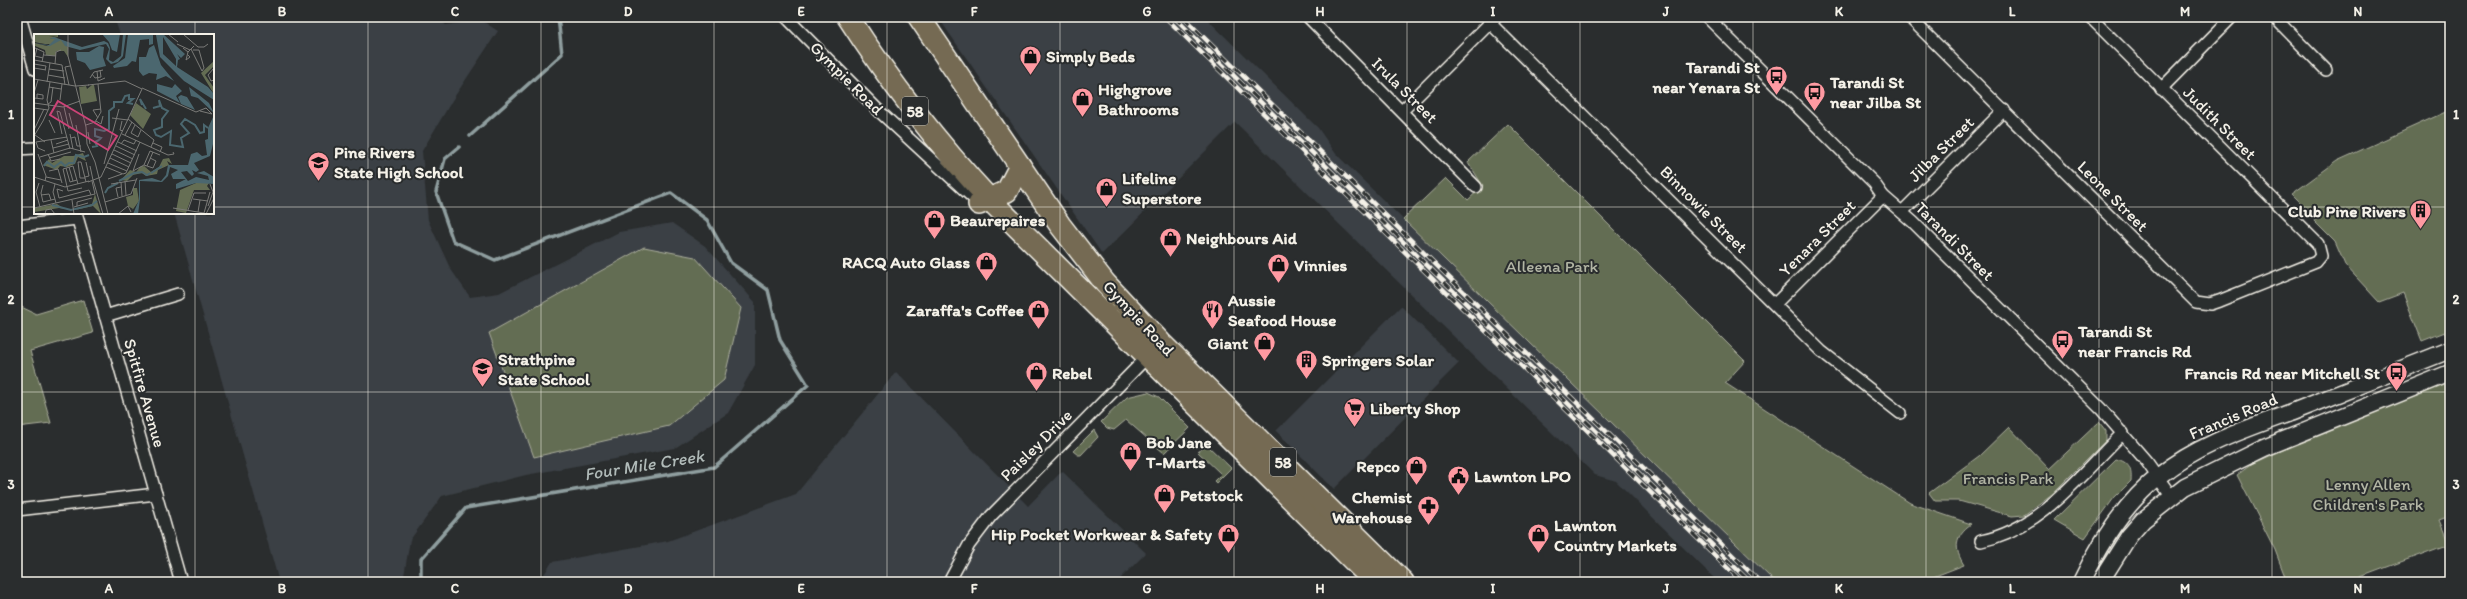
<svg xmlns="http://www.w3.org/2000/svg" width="2467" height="599" viewBox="0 0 2467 599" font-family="Itim,sans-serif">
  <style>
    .built { fill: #3a3f44 }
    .green { fill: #646d53; stroke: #acaf9e }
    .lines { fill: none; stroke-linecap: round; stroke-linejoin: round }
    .stream { stroke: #8f9e9f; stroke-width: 3.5 }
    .street-casing { stroke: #f4f1e8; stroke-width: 14 }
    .secondary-casing { stroke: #f4f1e8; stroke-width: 19 }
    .highway-casing { stroke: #f4f1e8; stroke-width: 24 }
    .street { stroke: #2a2d2e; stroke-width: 11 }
    .secondary { stroke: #2a2d2e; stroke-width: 16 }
    .highway { stroke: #756b52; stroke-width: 21 }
    .rail-casing { stroke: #f4f1e8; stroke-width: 4.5 }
    .rail { stroke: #2a2d2e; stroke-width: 3; stroke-dasharray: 9; stroke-linecap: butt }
    .grid { fill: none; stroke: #f4f1e8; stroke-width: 1; stroke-opacity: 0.55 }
    .labels { text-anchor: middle; stroke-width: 4; stroke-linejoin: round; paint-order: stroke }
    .shield { fill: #2a2d2e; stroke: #b7b6b0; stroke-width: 1 }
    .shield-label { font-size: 16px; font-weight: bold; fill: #f4f1e8 }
    .poi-label { font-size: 17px; font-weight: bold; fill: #f4f1e8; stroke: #2a2d2e; text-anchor: start }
    .street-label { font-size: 17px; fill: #f4f1e8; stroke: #2a2d2e }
    .park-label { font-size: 17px; fill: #b3b6a5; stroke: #2a2d2e }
    .water-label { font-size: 18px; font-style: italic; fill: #b0bab8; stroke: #2a2d2e }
    .inset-river { fill: none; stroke: #4b676f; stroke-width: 2 }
    .inset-road { fill: none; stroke: #7b7b78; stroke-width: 1 }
    .view { fill: #cc4377; fill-opacity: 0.15; stroke: #cc4377; stroke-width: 2 }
    .inset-edge { fill: none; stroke: #f4f1e8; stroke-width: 2 }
    .neatline { fill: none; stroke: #f4f1e8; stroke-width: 1.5 }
    .grid-label { font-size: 13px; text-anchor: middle; font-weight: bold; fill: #f4f1e8 }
  </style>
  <rect width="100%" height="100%" fill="#2a2d2e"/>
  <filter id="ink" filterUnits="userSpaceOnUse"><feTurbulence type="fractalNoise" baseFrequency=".025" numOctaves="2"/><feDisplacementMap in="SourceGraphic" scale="8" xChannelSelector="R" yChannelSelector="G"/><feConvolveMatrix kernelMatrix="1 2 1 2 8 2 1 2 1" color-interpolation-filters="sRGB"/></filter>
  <g filter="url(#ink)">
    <!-- built -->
    <g class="built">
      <polygon points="114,17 436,17 446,25 481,20 498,31 453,99 422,151 428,220 450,268 470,297 499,293 619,232 672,223 705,246 755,302 755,365 728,413 675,448 526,475 442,496 410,540 403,582 279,582 174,213 213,213 213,35 120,35"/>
      <polygon points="942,17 1205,17 1318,128 1336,154 1775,582 1718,582 1616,481 1595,475 1235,122 1102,254 940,20"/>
      <polygon points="1401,306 1459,363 1334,489 1276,431"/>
      <polygon points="896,372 1028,506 1062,471 1146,553 1117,582 539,582 552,562 668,541 796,494"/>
    </g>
    <!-- green -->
    <g class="green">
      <polygon points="2450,110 2450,330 2422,341 2403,293 2379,302 2345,265 2335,242 2314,221 2316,218 2292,194 2337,161"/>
      <path d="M1508 124 1745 361 1725 383 1910 503 1971 524C1954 536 1954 549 1964 565L1920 582H1775L1403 219 1446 178 1468 200 1483 186 1468 162Z"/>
      <polygon points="644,247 695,257 741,308 724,380 669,426 534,457 489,333"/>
      <polygon points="83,300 93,333 30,351 51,423 17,427 17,305 36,314"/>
      <polygon points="2440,379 2450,382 2450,516 2439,520 2449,544 2347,582 2287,582 2275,550 2237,475 2252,464"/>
      <polygon points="1148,392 1159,397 1190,428 1164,453 1126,420 1114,430 1107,428 1101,422 1127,397"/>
      <polygon points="2099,422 2106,431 2106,440 2052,494 2024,515 2012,516 1959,501 1935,501 1929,493 1979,456 2009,427 2049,469"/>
      <polygon points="1094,430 1098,437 1081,455 1078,455 1073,451"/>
      <polygon points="1207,445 1231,468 1216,483 1214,481 1221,474 1198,452"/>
      <path d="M2116 459C2129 462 2132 469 2131 481L2114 498 2085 538 2054 520Z"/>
    </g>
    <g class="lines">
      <!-- stream -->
      <g class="stream">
        <polyline points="470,136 562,54 558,17"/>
        <polyline points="421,582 421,559 466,508 714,467 808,385 780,340 768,290 731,263 707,220 671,193 495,260 453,241 436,192 445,159 459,147"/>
      </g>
      <defs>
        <g id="street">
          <polyline points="20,17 35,69"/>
          <polyline points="786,17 880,112 983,207"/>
          <polyline points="1308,17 1476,187"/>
          <polyline points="1707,17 1874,183 1883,196 1913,222 2101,409 2147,462 2171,496"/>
          <polyline points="1909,17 2196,302 2210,304 2219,301 2316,262 2321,256 2318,244 2311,237 2090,17"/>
          <polyline points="2274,17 2326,70"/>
          <polyline points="1490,23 1821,351 1900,413"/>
          <polyline points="2161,89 2232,17"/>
          <polyline points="1402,111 1496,17"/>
          <polyline points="17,149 35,148"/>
          <polyline points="1902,212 2004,110"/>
          <polyline points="76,213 181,582"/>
          <polyline points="17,226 77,219"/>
          <polyline points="1775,304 1883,196"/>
          <polyline points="105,316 178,294"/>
          <polyline points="17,510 156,494"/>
          <path d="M1981 541C2041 529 2081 474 2123 433"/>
          <polyline points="949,582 969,545 991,516 1150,354"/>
        </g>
        <g id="secondary">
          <path d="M2081 582C2100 542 2124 504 2159 476 2198 444 2249 428 2295 411 2347 391 2398 370 2450 350"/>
          <polyline points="2100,582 2129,536 2143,520 2185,487 2264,448 2450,373"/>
        </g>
        <g id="highway">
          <path d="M848 17C890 82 937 143 990 200L1375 582"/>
          <polyline points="919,17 1060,225 1105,283 1161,343 1403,582"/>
          <polyline points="979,204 1007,191 1020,166"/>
        </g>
      </defs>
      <!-- street casing -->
      <use href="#street" class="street-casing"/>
      <!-- secondary casing -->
      <use href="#secondary" class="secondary-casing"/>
      <!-- highway casing -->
      <use href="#highway" class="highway-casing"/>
      <!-- street -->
      <use href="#street" class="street"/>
      <!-- secondary -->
      <use href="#secondary" class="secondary"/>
      <!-- highway -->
      <use href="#highway" class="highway"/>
      <defs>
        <g id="rail">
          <polyline points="1165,17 1742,582"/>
          <polyline points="1174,17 1750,582"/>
          <polyline points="1183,17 1760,582"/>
        </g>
      </defs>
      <!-- rail casing -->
      <use href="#rail" class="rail-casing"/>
      <!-- rail -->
      <use href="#rail" class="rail"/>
    </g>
  </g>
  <!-- grid -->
  <path class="grid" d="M195 17V35M368 17V582M541 17V582M714 17V582M887 17V582M1060 17V582M1234 17V582M1407 17V582M1580 17V582M1753 17V582M1926 17V582M2099 17V582M2272 17V582M17 207H35M213 207H2450M195 213V582M17 392H2450"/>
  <!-- icons -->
  <defs>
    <symbol id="shop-pin" viewBox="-11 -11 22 30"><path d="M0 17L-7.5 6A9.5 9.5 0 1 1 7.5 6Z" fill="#ff9aa2" stroke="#2a2d2e"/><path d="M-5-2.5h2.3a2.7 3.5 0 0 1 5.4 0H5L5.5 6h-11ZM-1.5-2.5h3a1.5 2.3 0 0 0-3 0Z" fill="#111"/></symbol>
    <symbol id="bus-pin" viewBox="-11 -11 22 30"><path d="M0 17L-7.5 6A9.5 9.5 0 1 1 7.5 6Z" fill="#ff9aa2" stroke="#2a2d2e"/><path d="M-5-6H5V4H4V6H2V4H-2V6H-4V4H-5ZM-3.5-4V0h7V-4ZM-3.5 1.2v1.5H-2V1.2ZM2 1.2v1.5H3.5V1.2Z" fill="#111"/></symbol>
    <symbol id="school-pin" viewBox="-11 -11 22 30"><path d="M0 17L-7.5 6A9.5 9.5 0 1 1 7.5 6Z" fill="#ff9aa2" stroke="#2a2d2e"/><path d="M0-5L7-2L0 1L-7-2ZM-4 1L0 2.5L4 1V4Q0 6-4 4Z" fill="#111"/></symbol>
    <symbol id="building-pin" viewBox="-11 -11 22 30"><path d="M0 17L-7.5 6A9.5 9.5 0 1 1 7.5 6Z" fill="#ff9aa2" stroke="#2a2d2e"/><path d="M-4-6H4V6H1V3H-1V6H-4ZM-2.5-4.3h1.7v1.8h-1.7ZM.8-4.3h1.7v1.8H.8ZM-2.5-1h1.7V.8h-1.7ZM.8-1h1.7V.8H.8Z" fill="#111"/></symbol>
    <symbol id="restaurant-pin" viewBox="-11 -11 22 30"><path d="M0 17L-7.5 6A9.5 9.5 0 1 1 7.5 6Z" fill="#ff9aa2" stroke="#2a2d2e"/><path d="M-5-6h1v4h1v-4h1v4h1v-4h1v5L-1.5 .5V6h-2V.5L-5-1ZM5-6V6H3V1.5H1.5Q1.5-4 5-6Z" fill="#111"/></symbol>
    <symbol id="supermarket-pin" viewBox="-11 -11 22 30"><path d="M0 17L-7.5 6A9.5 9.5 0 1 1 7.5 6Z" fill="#ff9aa2" stroke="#2a2d2e"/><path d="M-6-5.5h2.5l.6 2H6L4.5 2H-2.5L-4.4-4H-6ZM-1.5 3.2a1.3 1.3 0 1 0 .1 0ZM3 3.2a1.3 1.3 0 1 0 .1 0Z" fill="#111"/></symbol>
    <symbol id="civic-pin" viewBox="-11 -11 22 30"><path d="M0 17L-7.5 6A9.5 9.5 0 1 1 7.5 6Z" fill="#ff9aa2" stroke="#2a2d2e"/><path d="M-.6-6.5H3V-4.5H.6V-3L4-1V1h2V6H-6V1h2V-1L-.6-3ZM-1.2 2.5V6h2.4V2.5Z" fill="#111"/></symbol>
    <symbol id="pharmacy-pin" viewBox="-11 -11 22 30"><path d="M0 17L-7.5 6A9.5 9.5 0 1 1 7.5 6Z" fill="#ff9aa2" stroke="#2a2d2e"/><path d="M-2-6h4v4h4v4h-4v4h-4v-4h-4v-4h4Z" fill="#111"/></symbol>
  </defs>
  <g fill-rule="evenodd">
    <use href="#shop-pin" x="1018" y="44" width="25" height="34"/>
    <use href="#bus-pin" x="1764" y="64" width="25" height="34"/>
    <use href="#bus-pin" x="1802" y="80" width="25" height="34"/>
    <use href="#shop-pin" x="1070" y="86" width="25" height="34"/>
    <use href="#school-pin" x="306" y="150" width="25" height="34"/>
    <use href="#shop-pin" x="1094" y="176" width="25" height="34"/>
    <use href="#building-pin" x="2408" y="198" width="25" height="34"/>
    <use href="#shop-pin" x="922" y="208" width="25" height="34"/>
    <use href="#shop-pin" x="1158" y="226" width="25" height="34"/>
    <use href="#shop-pin" x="974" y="250" width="25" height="34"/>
    <use href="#shop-pin" x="1266" y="252" width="25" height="34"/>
    <use href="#shop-pin" x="1026" y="298" width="25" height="34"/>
    <use href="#restaurant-pin" x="1200" y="298" width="25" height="34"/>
    <use href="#bus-pin" x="2050" y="328" width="25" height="34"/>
    <use href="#shop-pin" x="1252" y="330" width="25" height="34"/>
    <use href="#building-pin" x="1294" y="348" width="25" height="34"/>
    <use href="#school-pin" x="470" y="356" width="25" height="34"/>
    <use href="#shop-pin" x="1024" y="360" width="25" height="34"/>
    <use href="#bus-pin" x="2384" y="360" width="25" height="34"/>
    <use href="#supermarket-pin" x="1342" y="396" width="25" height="34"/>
    <use href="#shop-pin" x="1118" y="440" width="25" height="34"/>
    <use href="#shop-pin" x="1404" y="454" width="25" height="34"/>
    <use href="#civic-pin" x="1446" y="464" width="25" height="34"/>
    <use href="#shop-pin" x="1152" y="482" width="25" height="34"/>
    <use href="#pharmacy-pin" x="1416" y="494" width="25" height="34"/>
    <use href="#shop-pin" x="1216" y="522" width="25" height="34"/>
    <use href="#shop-pin" x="1526" y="522" width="25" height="34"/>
  </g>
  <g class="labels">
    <!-- shield labels -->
    <g class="shield">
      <rect x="902" y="97" width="26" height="28" rx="3"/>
      <rect x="1270" y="448" width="26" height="28" rx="3"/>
    </g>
    <g class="shield-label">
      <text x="915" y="117">58</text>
      <text x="1283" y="468">58</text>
    </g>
    <!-- poi labels -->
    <g class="poi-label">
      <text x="1046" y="62">Simply Beds</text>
      <text x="1760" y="73" text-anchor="end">Tarandi St<tspan x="1760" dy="20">near Yenara St</tspan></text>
      <text x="1830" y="88">Tarandi St<tspan x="1830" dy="20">near Jilba St</tspan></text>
      <text x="1098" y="95">Highgrove<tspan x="1098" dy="20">Bathrooms</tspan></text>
      <text x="334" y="158">Pine Rivers<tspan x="334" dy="20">State High School</tspan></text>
      <text x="1122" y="184">Lifeline<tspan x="1122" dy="20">Superstore</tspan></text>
      <text x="2406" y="217" text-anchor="end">Club Pine Rivers</text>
      <text x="950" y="226">Beaurepaires</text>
      <text x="1186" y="244">Neighbours Aid</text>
      <text x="970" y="268" text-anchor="end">RACQ Auto Glass</text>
      <text x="1294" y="271">Vinnies</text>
      <text x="1228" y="306">Aussie<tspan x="1228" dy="20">Seafood House</tspan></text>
      <text x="1024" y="316" text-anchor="end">Zaraffa's Coffee</text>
      <text x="2078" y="337">Tarandi St<tspan x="2078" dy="20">near Francis Rd</tspan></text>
      <text x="1248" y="349" text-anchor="end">Giant</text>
      <text x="498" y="365">Strathpine<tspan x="498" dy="20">State School</tspan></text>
      <text x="1322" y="366">Springers Solar</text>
      <text x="1052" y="379">Rebel</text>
      <text x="2380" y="379" text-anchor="end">Francis Rd near Mitchell St</text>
      <text x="1370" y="414">Liberty Shop</text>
      <text x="1146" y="448">Bob Jane<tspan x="1146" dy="20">T-Marts</tspan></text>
      <text x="1400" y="472" text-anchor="end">Repco</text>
      <text x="1474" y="482">Lawnton LPO</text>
      <text x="1180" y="501">Petstock</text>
      <text x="1412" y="503" text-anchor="end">Chemist<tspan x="1412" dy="20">Warehouse</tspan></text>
      <text x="1554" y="531">Lawnton<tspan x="1554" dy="20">Country Markets</tspan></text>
      <text x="1212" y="540" text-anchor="end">Hip Pocket Workwear &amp; Safety</text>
    </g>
    <!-- street labels -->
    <g class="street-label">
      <text transform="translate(847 78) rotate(45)" y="6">Gympie Road</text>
      <text transform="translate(1405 90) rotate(45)" y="6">Irula Street</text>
      <text transform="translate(2220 123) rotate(45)" y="6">Judith Street</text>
      <text transform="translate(1941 149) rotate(-45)" y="6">Jilba Street</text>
      <text transform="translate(2113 196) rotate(45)" y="6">Leone Street</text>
      <text transform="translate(1704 209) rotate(45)" y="6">Binnowie Street</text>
      <text transform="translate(1817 238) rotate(-45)" y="6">Yenara Street</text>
      <text transform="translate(1955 241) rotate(45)" y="6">Tarandi Street</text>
      <text transform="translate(1139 318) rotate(47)" y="6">Gympie Road</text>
      <text transform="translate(145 393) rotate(74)" y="6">Spitfire Avenue</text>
      <text transform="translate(2233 416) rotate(-23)" y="6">Francis Road</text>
      <text transform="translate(1036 445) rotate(-45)" y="6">Paisley Drive</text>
    </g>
    <!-- park labels -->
    <g class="park-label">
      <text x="1552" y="272">Alleena Park</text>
      <text x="2008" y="484">Francis Park</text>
      <text x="2368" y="490">Lenny Allen<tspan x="2368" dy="20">Children's Park</tspan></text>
    </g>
    <!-- water labels -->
    <g class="water-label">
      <text transform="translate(644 465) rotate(-9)" y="6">Four Mile Creek</text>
    </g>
  </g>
  <!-- overview -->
  <g transform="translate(34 34)">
    <rect width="180" height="180" fill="#2a2d2e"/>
    <path d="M0 0H24V3L15 2 24 4 16 5H22L17 10H11L0 8ZM23 6H28L34 13V23L30 17H22V22L12 21 11 16 1 12V9L13 12ZM180 27 179 33 171 41 180 54V60L167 39ZM58 51H60L63 67 47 70 45 53 52 52 53 55ZM102 69 117 80 109 95 96 81ZM49 119 52 127 44 123 41 130 33 133 26 132 23 136 9 131 15 125 18 129 30 122H39ZM135 124 138 130 133 127 135 131 124 136 123 140 112 142 108 139 99 141 93 147 87 146 96 136 102 138 107 132H109L118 135 110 132 117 138 125 133 129 125ZM162 149H175L173 152 176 156H160L152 179 142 177 146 156ZM99 154H103L105 167 97 178 99 175 94 172 92 163 99 161ZM61 160 67 180 59 172 41 176 58 170ZM23 170 29 174 40 176 25 174 0 178V174Z" fill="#646d53"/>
    <path d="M68 0H86L83 18 78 16 75 8ZM89 0H92L89 22 84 28 77 30 72 25 75 15 72 10 46 16 31 12 27 6 16 12 0 9 15 11 21 5H16L20 3 48 13 70 7 74 9 76 14 75 26 79 28 87 22ZM94 0H119V10L115 11V5L106 6 102 28 98 27 93 32 80 34 79 32 91 24ZM129 0 151 20 147 24 143 20 146 25 144 26 143 33 174 53 180 60V66L150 47 126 23 122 1ZM129 3 142 25V32L129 20ZM120 11 127 31 140 47 132 42 122 46 123 40 115 39 109 42 105 37V23H112L115 14ZM65 12 70 13 69 23 72 32 56 36 51 29 43 26 42 18H55ZM123 50 138 54 141 50 148 57 142 62 146 69 123 57ZM155 53 175 69 180 79 164 64 157 62ZM147 61 153 63 161 76 147 70 144 63ZM180 81V106L176 122 160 129 165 136 162 138 158 136 160 140 158 142 153 137 147 138 154 147 162 143 175 146 174 142 163 139 170 137 180 143V150L162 149 142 155V150L152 145H139L137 140 144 136 136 133 134 142 128 148 106 147V165L104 180H99L105 166V146L118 144 127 147 132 141 134 131H154L157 120 163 118 168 122 173 121 171 106 174 105V94Z" fill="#4b676f" fill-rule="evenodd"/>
    <path class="inset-river" d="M108 71 106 65 112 75M119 74 126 72 125 66 128 74 134 77 128 85V93L120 96 122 101 127 103 137 97 136 111 149 113 147 104 155 99 147 90 151 85 161 91 166 99 170 98V91L174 94M65 106 67 104 61 102V95L70 97 75 95V77L80 73V68H88L91 62 95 61V65H99L94 69 99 70M58 113 63 112 61 108 65 106M10 132 13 128 20 133 27 128 31 132 35 129H40L42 121 50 123 55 121M117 139 128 132M85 147 100 139 108 138 113 141 116 139M71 159 74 154 84 149M18 171 37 176 58 171 63 167"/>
    <path class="inset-road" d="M34 0V22L52 93 53 110 61 128 74 180M134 0 144 8M149 0 164 13H170L174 10M143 10 156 16M1 14 10 18 8 28M3 14 1 22 9 24M149 14 154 18 160 12M157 15 168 37 170 34 165 16H159M154 18 152 26 156 23 154 21M10 21 22 22M0 26 28 31 31 51M0 30 12 32 11 36M21 30 22 18 27 16M0 34 12 36M180 34 174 41 177 47 180 46M15 35 30 37M63 37 64 47 71 44M58 40 61 44 67 43 66 36M14 41 31 44M56 44 60 38 69 36M0 45 41 52M13 48 16 29M35 51 31 33 36 32M54 51 91 47 108 55 67 143 54 148M42 52 55 51M15 53 27 55M108 54 162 78 172 74 178 80 166 77M0 59 4 46M0 64 9 65V61L3 60V64M26 66 28 50M0 69 29 73 46 67M14 70 17 68 19 53M30 73 35 95M0 74 14 76M23 77 26 78 36 115M23 77 28 100M35 79 39 94M64 84 59 76 67 75M78 84 94 86M94 85 120 106 117 113M15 86 21 99M9 87 15 74 13 66 16 48M62 87 67 90 69 82M88 87 86 96 89 97M42 91 47 118M52 91 61 88 67 78 64 50M101 91 97 99 104 103 107 96M0 96 10 75M54 98 56 110M36 100 39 115M88 100 134 121 140 120 139 118M1 101 11 108M91 101 98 88M0 102 9 87M37 104 41 103 43 112H47M17 106 20 119M2 108 33 103M2 108 4 114 11 117M84 108 103 117M119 109 128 113 126 118M22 110 34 106M87 110 90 106 100 110 102 106M82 112 101 121M19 114 35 110M80 116 99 125M4 120 12 142 11 147M14 120 17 127 26 125M78 120 97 129M6 123 36 114 51 118M15 124 37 118M76 124 95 133M74 129 93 137M70 130 85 75M110 131 116 117 126 121M56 132 59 146M113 132 119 118M35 133 39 147M72 133 89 140 92 139 106 108M32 134 36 148 43 146M15 137 24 135 28 149M99 137 110 131 119 134 122 127 116 124M99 137 105 120M0 143 31 153 55 147M12 143 27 146M51 143 55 142 52 128M51 144H46L44 128H47L52 148M74 145 88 140M59 146 69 180M91 147 92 161M87 148 88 162M5 149 2 158 6 173M21 150 19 158 22 169M44 150 39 132 29 135 34 157 48 154M77 150 102 146M9 151 7 159 9 168 21 165M29 157 23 155 25 164 55 156 57 161M7 161 15 160 17 166M84 163 82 154 87 153M159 165 174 167M38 166 40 180M71 168 97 160 103 144M43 172V168L58 164M174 172 179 158 176 150M40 173 54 169M0 174 61 160 58 147M139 174 170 179M154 176 160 159H172M164 178 166 166M170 179 176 158M11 180 12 176 17 175 21 180M84 180 94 172 97 178M172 180 180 164"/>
    <path class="view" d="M24 67 83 102 74 116 16 81Z"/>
    <rect width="180" height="180" class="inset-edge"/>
  </g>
  <!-- margin -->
  <rect width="2467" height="599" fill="none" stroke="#2a2d2e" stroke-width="44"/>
  <rect x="22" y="22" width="2423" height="555" class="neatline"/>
  <g class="grid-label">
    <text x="109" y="16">A</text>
    <text x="282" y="16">B</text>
    <text x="455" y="16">C</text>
    <text x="628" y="16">D</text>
    <text x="801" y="16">E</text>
    <text x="974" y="16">F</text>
    <text x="1147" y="16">G</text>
    <text x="1320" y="16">H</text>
    <text x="1493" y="16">I</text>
    <text x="1666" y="16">J</text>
    <text x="1839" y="16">K</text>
    <text x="2012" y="16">L</text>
    <text x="2185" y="16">M</text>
    <text x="2358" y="16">N</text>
    <text x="11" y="119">1</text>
    <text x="2456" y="119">1</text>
    <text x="11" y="304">2</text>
    <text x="2456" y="304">2</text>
    <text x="11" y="489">3</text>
    <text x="2456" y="489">3</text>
    <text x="109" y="593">A</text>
    <text x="282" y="593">B</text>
    <text x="455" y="593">C</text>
    <text x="628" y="593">D</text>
    <text x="801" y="593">E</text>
    <text x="974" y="593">F</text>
    <text x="1147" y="593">G</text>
    <text x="1320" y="593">H</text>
    <text x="1493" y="593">I</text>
    <text x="1666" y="593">J</text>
    <text x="1839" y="593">K</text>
    <text x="2012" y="593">L</text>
    <text x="2185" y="593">M</text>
    <text x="2358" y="593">N</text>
  </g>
</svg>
